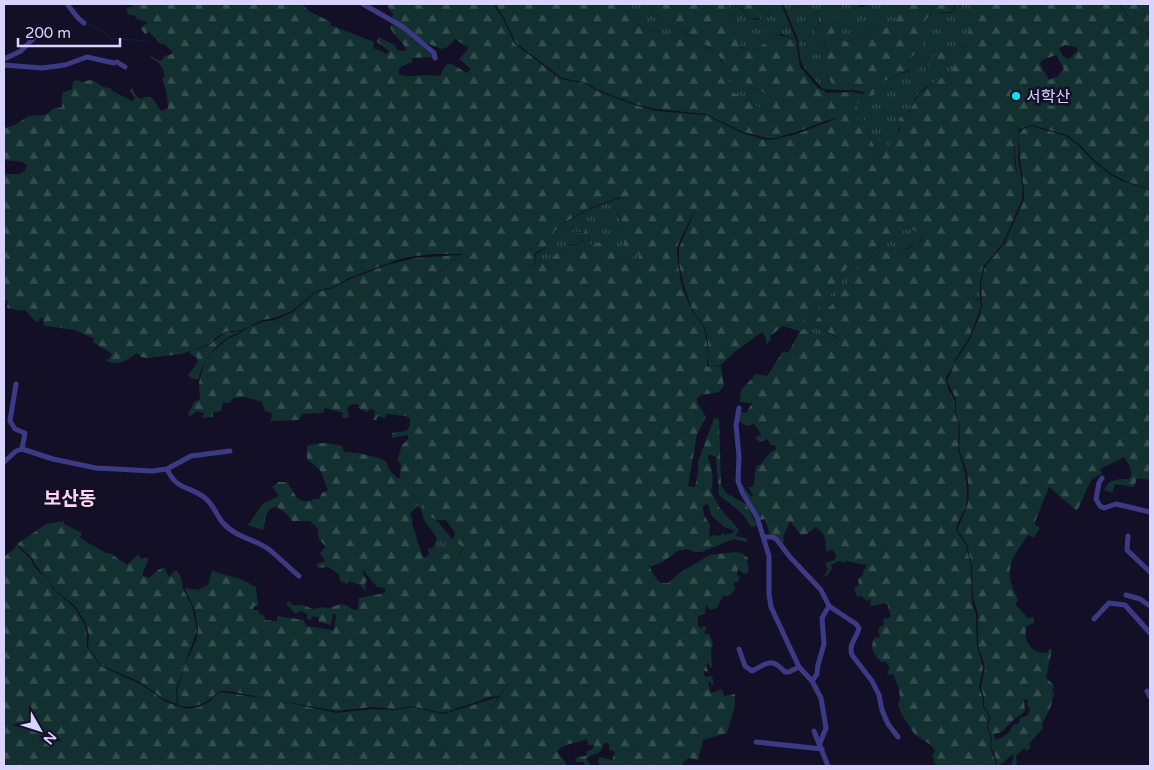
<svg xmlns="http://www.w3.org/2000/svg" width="1154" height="770" viewBox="0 0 1154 770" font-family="'Varela Round','Noto Sans KR',sans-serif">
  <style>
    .grass { fill: url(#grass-tufts) }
    .forest { fill: url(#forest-firs); fill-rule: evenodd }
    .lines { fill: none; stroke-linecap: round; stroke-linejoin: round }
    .stream { stroke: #0c2248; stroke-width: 1 }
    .minor { stroke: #3d3a85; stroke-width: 5 }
    .poi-dot { fill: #00e5ff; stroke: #130f26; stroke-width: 2 }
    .labels { text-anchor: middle; stroke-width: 5; stroke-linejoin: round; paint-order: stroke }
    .poi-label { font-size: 16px; fill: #d9d4ff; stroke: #130f26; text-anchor: start }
    .quarter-label { font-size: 19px; font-weight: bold; fill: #ffd6f0; stroke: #130f26 }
  </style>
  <defs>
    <pattern id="grass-tufts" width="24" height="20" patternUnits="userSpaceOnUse" patternTransform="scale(1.25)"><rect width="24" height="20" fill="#12302f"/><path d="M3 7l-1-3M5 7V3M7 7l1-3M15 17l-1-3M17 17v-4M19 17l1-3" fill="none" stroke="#344d4e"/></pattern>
    <pattern id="forest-firs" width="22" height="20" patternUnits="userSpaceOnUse" patternTransform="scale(1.25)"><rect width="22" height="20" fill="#12302f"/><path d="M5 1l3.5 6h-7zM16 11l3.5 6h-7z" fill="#344d4e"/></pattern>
  </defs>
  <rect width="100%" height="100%" fill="#130f26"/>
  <!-- grass -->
  <g class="grass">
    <path d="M620 4H651L653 15 656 18 666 24 698 39 716 53 726 68 733 72 747 84 765 93 774 104 777 117 774 118 770 112 760 108 747 99 732 92 733 86C724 81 724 70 719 62 713 51 701 46 691 41L686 42 670 34 646 29 630 19 627 12Z"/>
    <path d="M729 4C740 4 744 14 751 20L761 19 762 14 770 13 772 4H781L796 40 782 34 766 36V43L762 51 743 49 741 46 740 38 728 21Z"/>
    <path d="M783 4H855L861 7 872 4H898C903 12 899 17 893 25L869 31 848 42 835 37 834 33 818 19 819 25 815 28 826 47 827 58 825 66 827 77 839 90 823 89 804 68 800 58 798 39Z"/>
    <path d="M955 4H984L981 10 973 15 969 32V47L964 44 958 47H949L932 58 907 61C919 54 927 41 920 27L932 13H952L955 8Z"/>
    <path d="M945 63 952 66V69C945 80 928 83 919 93 913 101 912 113 902 116 900 130 895 140 885 151L883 147 879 154 872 155 870 152 875 147 866 130 857 119 852 120 851 117 858 113 856 105 863 100 872 103 874 101 866 98 868 96 871 95 874 90H884L880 85 882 82 925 64 943 67Z"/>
    <path d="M1019 126 1018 159 1023 190 1022 200 1003 243 984 266 980 282V298L974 300C974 292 974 279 978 270 983 259 993 253 1000 244 1005 237 1015 217 1017 209 1022 182 1011 157 1016 128Z"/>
    <path d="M621 198 616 210V214L625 228 626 238 624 253 629 250 630 252 638 254 639 258 635 265 632 264V262L625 264C613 256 608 236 590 245L587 243 590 239 585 228 584 234 581 232H573L583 240C578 246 571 244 564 247 559 249 559 253 555 256 550 259 541 260 535 263L536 254 545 249 552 235 563 224 590 209Z"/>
    <path d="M908 227 924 236C914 249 901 250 886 253 883 253 877 253 874 255 866 259 842 288 839 297L812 324 839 339 837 343 804 329 800 331 783 326 795 325 810 316 829 297 846 269Z"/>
    <path d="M408 494 423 501 432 519 437 521 453 540 463 547 459 555C448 554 438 553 428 548H433L437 538 424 520 421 510Z"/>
  </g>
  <!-- forest -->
  <g class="forest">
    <path d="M133 4H302L309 11 331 22 330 25 374 42 373 48 387 54 389 51 377 42 378 37 395 45 397 50 405 51 406 49C402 41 395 36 390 28L392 25 400 28 434 57 412 58V63C406 64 398 65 399 74 408 78 418 75 428 75 432 75 436 76 440 76L445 66 450 63 467 73 471 69 459 59 469 48 455 39 448 47 441 49C436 46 430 45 426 43 422 41 394 19 392 17L393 14 386 4H493L503 19 515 44 561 79 587 84 595 90 635 105 656 111 706 115 742 133 766 140 775 139 797 134 838 118 828 120 796 132 775 138H767L743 132 706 114 656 109 635 104 596 89 587 83 562 78 516 43 504 18 495 4H620L625 9 630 19 646 29 670 34 686 42 691 41C700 46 712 50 718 59 725 68 724 79 734 87L732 92 747 99 760 108 770 112 774 117H777L773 108 774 104 765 93 747 84 733 72 726 68 721 59 712 49 691 35 666 24 656 18 653 15 651 4H729L728 21 741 38V46L742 49 761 51 760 46 766 43 764 39 765 36C781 34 782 36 796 40L800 67 817 87 827 93 852 92 863 94 864 92 852 90H839C831 83 823 74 825 62 826 57 827 51 826 46 823 39 816 37 813 31L819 25V15C827 12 838 14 836 25 836 31 833 32 835 37L848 42 869 31 893 25C898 17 903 12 898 4H955L952 12 931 13 921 27C929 44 919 51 907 61L932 58 949 47H958L964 44 969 47C969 39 966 21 973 15 977 11 981 10 984 4H1119L1134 25 1146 32 1150 38V189L1127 182 1109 172 1093 159 1080 145 1067 135 1031 125 1020 129 1018 123 1019 126 1016 128C1014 141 1013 157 1016 170 1017 178 1020 185 1020 193 1019 208 1007 238 997 249 990 257 982 261 977 272 974 280 978 290 973 298L976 301 980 298 981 306 975 323 968 340 956 358 954 365 946 377V381L949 391 955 400V414L958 421 959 433 958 449 965 473 967 493 966 507 958 522 956 530 966 545 971 566 972 603 976 614 977 645 983 668 979 687 983 698V706L989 717 987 728 991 738 990 747 996 762 995 766H937L933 761 934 759 932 755 935 751 931 745 915 735 902 715 898 705 900 699 899 688 893 674 889 675 887 672 890 668 886 662H881C873 653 869 649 875 637L878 638 880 635 878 632 879 627 884 625 883 619 891 617 887 603 871 606 870 599 867 601 861 596 857 597 854 588 859 585 858 580 863 574V572L867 565 845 561V563L839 561 831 565 832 569 826 577 824 576 828 569 825 563 835 560 836 555 832 549 827 552 825 545 826 543 824 535 816 527 807 534 801 535 790 521 784 535 783 545 770 535 765 519 761 520 740 485 742 484 751 497 753 496 748 487H752L754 484 756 466 760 465 770 453 776 449 775 445H771L767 439 759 442 755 438 761 434 754 424 747 426 738 421 739 411 746 413 752 403 740 402 741 390 756 374 767 376 783 351 788 353 800 331 804 329 837 343 839 338 812 324 839 297C844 284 868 256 882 251 887 249 892 250 897 250 907 252 919 243 924 236L908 227 846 269 829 297 810 316 795 325 783 326 770 336 771 339 766 345V338L762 332 732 354 721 365 709 367 707 357 708 343 705 328 691 307 683 282 679 263V248L697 206 679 242 677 248 678 263 681 283 690 307 704 328 707 343V367L721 366 724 386 719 392 701 395 697 398V402L706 417 697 434 688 486 695 487 698 472V462L714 418 719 419 721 485 726 493 746 504 757 525 754 527 750 526C744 512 730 504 719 495L716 457 709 454 708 458C713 470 714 480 711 491L719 507 739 530 735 536 745 538 748 540 746 542 734 539 702 552H695L686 549 678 551 661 563 650 566C650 572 657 579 661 583H668L681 572 710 555 736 552 742 553 748 558 747 561 749 572 744 574 738 569 737 575 740 577 738 582H734L733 586 736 588 729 596H723L717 608 710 610 706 604 705 614 698 616V626L701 628 704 626 707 627 704 633 709 634 713 643 711 650 712 667 710 668 708 662 706 666 709 673 705 671H704L705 677 712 676 714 684 712 685 710 681 708 682 711 693 722 689 724 696 735 694V706L727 733 703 740 698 760 689 758 684 761 682 766H601L598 763 599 757 612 760 615 752 609 749V744L605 742 600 752 586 758 591 766H586L583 762H577L575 760 577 757 586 756 587 751 593 749 594 745H588L587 739C576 744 566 742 557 751L568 766H445L448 761 444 766H4V557L14 549 16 545 31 559 33 565 41 574 47 576 53 589 74 607 84 623 87 635V647L101 666 142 685 166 702 187 709 199 707 209 702 220 692 276 700 336 713 373 709 395 710 410 707 444 714 498 697 486 715 510 682 499 696 490 697 444 713 410 706 395 709 373 707 336 711 227 691H219C208 703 194 710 178 705L177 689 186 662 196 641 198 630 195 611 185 588 198 590 208 585 212 571 241 579 256 587 258 606H254L253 610H258L259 614 265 616 264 620 277 621V616L304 620 306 626 334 630 336 614H333L331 625 319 622 318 617 312 616 311 620 307 619V614L301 611 296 614 286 604 289 601 293 605H302L313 609 321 607 330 608 340 604 346 605 352 609 358 610 359 598 385 593V588L377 587 363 570V573L367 580 365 584 366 592 360 585 350 581 347 584 340 581 339 574 328 567 318 568 316 564 325 561 320 553 326 546C320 541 317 538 318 529L310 521H292C287 513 273 499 267 514 264 519 265 525 263 530L248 525 261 506 264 503 277 497 278 494 272 487 278 482H287L297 498 303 501H312L313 499H319L322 493 328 490 320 470 307 459V446C319 441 330 443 342 446L344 452C357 452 375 456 386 461L389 469 397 478H400L401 463 397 461 402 445 408 439V435L392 438V433L406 431 410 426V419L406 416 386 414 385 418 378 416 376 420H373L375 411 370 409 367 412 358 408 359 405 353 404 348 407 347 412 349 413 348 418H342L343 413 325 408 323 413 302 414 299 420 271 421 272 413 265 411 262 402 244 397 233 398 230 403 223 402 221 411 214 412 212 417 203 418 204 413 197 411 189 417 188 414 194 402 200 399 199 382 205 361 213 351 229 338 237 335 249 327 263 322 275 320 293 312 316 292 333 288 350 279 387 265 415 258 460 255 390 310 462 254H432L408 257 394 261 349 278 333 287 316 291 292 311 274 318 262 320 242 330 226 332 218 336 209 344 182 354 147 358 141 357 137 353C127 361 118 366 106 361V359L108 360 112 354 93 342 94 338C86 336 80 332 74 330 64 328 54 327 44 326L43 318 39 319V322L35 321 24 309 22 311 7 308 8 301 4 300V174H19L25 171 27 165 22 162 4 160V128C19 126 19 120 30 116 38 114 47 118 52 109L62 107V93L72 89 73 81 77 80 82 82C99 76 95 87 110 88L113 91 132 101 135 98 130 90 132 88 137 97 141 99 144 97H151C156 101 157 108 162 111L168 108C168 98 166 89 162 79L164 77C164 66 159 63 150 57L151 56 160 61 163 59 164 56 172 54V51L164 44H161L149 32 145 34 140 28 148 22 137 19 135 16 128 14 126 8 132 7ZM1065 45 1076 47 1078 50 1069 59 1063 56 1059 48ZM1056 55 1064 69 1058 76 1049 80 1040 64 1042 60ZM945 63 952 66V69L949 71V74L935 81 920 93 909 112 899 118 900 130 885 150 883 147 879 154 872 155 870 152 875 147 867 133 864 119 861 116 857 119H852L851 117 859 112 856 105 863 100 867 106 876 104 874 101 866 98 868 96 875 95 874 90 877 91 879 96 884 95V90L880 85 882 82 908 70 916 71 925 64 928 65 929 68 936 70 939 68 942 69ZM621 197C620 203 615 207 616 212 617 217 622 221 624 226 627 235 622 245 624 254L629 250 631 257H633L635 254H638L639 258 635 265 632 264V262L625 264 616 256 617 252 611 250C608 240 599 241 590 245L587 243 590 239 587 232 589 229 588 226 585 229 584 234 575 231 572 233 579 239 582 238 583 242 573 246H564L554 256 535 263 534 270 535 253 545 248 555 231 567 221 590 208ZM409 494 423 501C430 514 427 522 446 520L455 533 453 540 463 547 462 551 459 555C448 554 437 553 428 548L429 555 424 558C418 547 417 536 412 524L413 521 410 514 418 505ZM708 504 711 515 724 527 734 530 733 533 725 535 723 533 719 536 713 535 709 538 710 525 704 515 703 506Z"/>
    <polygon points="734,4 772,4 770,13 762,14 761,19 756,18 751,20 742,9"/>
    <polygon points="1120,4 1150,4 1150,36 1147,32 1134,25"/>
    <path d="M1031 126 1066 136 1079 146 1092 160 1108 173 1122 181 1150 190V480L1137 478 1134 487 1115 484 1112 493 1104 490C1109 479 1118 479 1129 479 1135 472 1128 464 1124 457L1100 469 1102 473 1091 480 1077 511 1049 487 1034 524 1040 528 1034 538 1028 535C1010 561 1003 569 1018 600L1016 603V605L1028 618 1034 617V623L1027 626C1023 637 1027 645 1037 652L1047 653 1049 649H1052L1046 678 1054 685 1052 692 1054 693 1050 709 1042 724 1043 728 1029 744 1031 747 1027 751 1024 748 1016 756 1017 766H1011L1014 755 1013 754 999 766H996L997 761 991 746 992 738 988 728 990 717 984 706V698L981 687 985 668 978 645V614L973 597 972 566 967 544 957 530 967 507 969 493 967 472 959 449 960 433 959 421 956 414V399L947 381 957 359 969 341 979 317 982 306 981 282 985 267 1004 244 1024 200V190L1020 159 1019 141V134L1023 129ZM1028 699 1027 704 1030 710 1028 715 1020 718 1019 723 1013 725C1010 733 1003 738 995 740L994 734 1002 732 1011 722 1023 713 1025 711 1024 700Z"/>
    <path d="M241 331C236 335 231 335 227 338 211 349 203 362 198 379H192L188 375 197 363V358L189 353 191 351 209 345 219 337 226 333Z"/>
    <polygon points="64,521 64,524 82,533 80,538 106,553 110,553 127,565 138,554 141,559 147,558 148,561 143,572 143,576 149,578 158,570 164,567 169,577 176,570 181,577 183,589 192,606 197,630 176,689 177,704 162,698 140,682 101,665 88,647 89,635 85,622 75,606 54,589 47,576 42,573 35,564 32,558 17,544 46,524"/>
  </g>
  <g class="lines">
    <!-- stream -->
    <g class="stream">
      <polyline points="359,4 360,4"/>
      <path d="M86 22 106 34 111 39C116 38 144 41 149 42"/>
    </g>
    <!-- minor -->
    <g class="minor">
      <polyline points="67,4 78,18 84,23"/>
      <polyline points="363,4 403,27 434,53 435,58"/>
      <polyline points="4,59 21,51 34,38"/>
      <polyline points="4,65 42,68 65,65 87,57 114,63 117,62 125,67"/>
      <polyline points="16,384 10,421 15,429 25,433 22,449"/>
      <polyline points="739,408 736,425 739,456 738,481 742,492 757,517 769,556 769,594 771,607 799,667 812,681 821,698 826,728 820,743"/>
      <polyline points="4,462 16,451 22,449 53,459 96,468 152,471 167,469 191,456 230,451"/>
      <path d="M167 469C177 491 189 485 205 498 214 505 216 515 223 523 234 536 253 539 267 548 278 556 288 567 299 576"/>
      <polyline points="1102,478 1099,483 1096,499 1100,506 1104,508 1116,504 1150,512"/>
      <polyline points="1128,536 1127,550 1150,572"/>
      <path d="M764 537H773L777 540 790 557 821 590 829 606 856 624 859 628C857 638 848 644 852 655L872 681 879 695 882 710 888 724 898 737"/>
      <polyline points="1126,595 1140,599 1150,606"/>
      <polyline points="1094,619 1109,603 1125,605 1150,633"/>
      <path d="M739 649 745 666 752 671C768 663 771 657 785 672H789L799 667"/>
      <polyline points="812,681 817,674 818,665 824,644 822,618 829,606"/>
      <polyline points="1147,691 1150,697"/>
      <polyline points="814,731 828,766"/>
      <polyline points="756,742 822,749"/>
    </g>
  </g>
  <!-- markers -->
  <circle class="poi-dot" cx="1016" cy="96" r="5"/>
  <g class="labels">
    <!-- poi labels -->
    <g class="poi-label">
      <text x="1026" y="102">서학산</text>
    </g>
    <!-- quarter labels -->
    <g class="quarter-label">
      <text x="70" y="505">보산동</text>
    </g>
  </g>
  <!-- border -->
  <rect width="1154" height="770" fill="none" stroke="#d9d4ff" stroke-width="10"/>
  <!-- north arrow -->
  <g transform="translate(40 730) rotate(129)" stroke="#130f26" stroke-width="4" paint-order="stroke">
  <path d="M0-4L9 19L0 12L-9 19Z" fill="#d9d4ff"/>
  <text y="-8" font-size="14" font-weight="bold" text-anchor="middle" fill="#d9d4ff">N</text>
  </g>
  <!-- scale -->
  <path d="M18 38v8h102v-8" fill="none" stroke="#d9d4ff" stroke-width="2.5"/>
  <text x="25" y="38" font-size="15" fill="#d9d4ff" stroke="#130f26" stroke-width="4" paint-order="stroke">200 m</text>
</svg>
